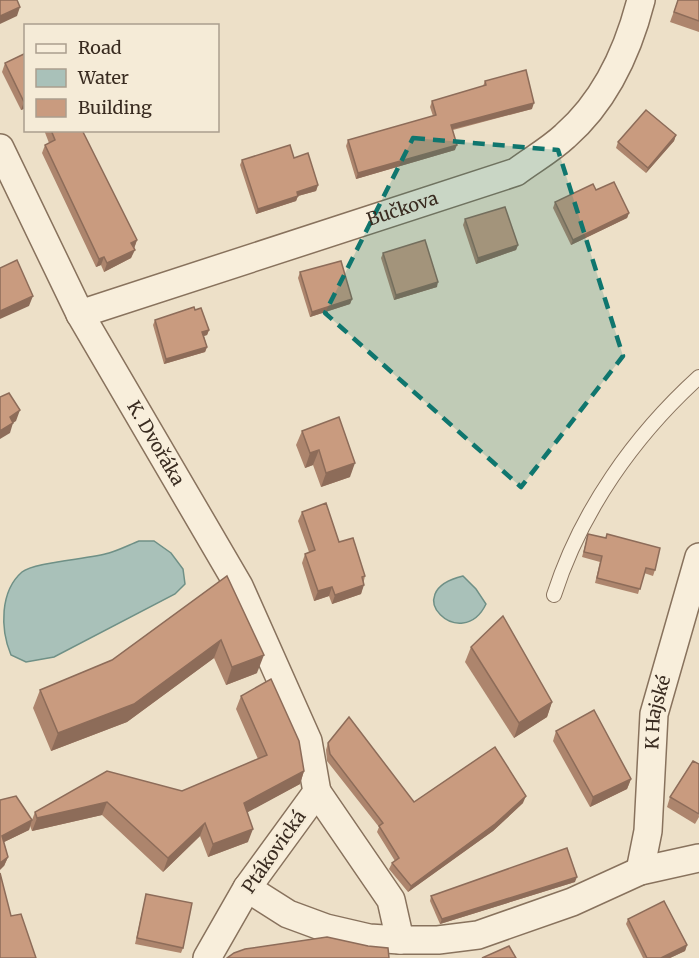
<svg xmlns="http://www.w3.org/2000/svg" width="699" height="958" viewBox="0 0 699 958" font-family="Merriweather,serif">
  <style>
    .water { fill: #a9c1b9; stroke: #6f9086; stroke-width: 1.5 }
    .lines { fill: none; stroke-linecap: round; stroke-linejoin: round }
    .service-casing { stroke: #88725d; stroke-width: 16 }
    .minor-casing { stroke: #88725d; stroke-width: 30 }
    .service { stroke: #f8eedb; stroke-width: 14 }
    .minor { stroke: #f8eedb; stroke-width: 27 }
    .wall { fill: #ad856d }
    .shaded-wall { fill: #8d6c59 }
    .building { fill: #c99b7f; stroke: #8d6c59; stroke-width: 1.5 }
    .marked { fill: #0f766e; fill-opacity: 0.2; stroke: #0f766e; stroke-width: 4.5; stroke-dasharray: 12 8; stroke-linejoin: round }
    .labels { text-anchor: middle; stroke-width: 4.5; stroke-linejoin: round; paint-order: stroke }
    .street-label { font-size: 18px; fill: #392b20; stroke: #f5ebd7 }
  </style>
  <rect width="100%" height="100%" fill="#ede0c8"/>
  <!-- water -->
  <g class="water">
    <path d="M139 541H154L171 553 183 569 185 584 175 594 54 657 26 662 11 655C0 629 0 591 22 572 34 562 90 559 109 553 119 550 129 545 139 541Z"/>
    <path d="M463 576 476 589 486 604C462 654 396 592 463 576Z"/>
  </g>
  <g class="lines">
    <defs>
      <path id="service" d="M554 595C581 511 634 436 699 377"/>
      <g id="minor">
        <path id="s1" d="M0 148 80 314 239 586 308 741 317 792 247 888 207 958"/>
        <path id="s2" d="M80 314 516 172C532 160 550 150 565 136 605 101 628 51 641 0"/>
        <polyline points="317,792 391,900 400,940"/>
        <path id="s3" d="M640 871 648 831 654 714 699 557"/>
        <polyline points="247,888 288,914 326,928 369,938 400,940 438,940 478,935 572,902 640,871 699,858"/>
      </g>
    </defs>
    <!-- service casing -->
    <use href="#service" class="service-casing"/>
    <!-- minor casing -->
    <use href="#minor" class="minor-casing"/>
    <!-- service -->
    <use href="#service" class="service"/>
    <!-- minor -->
    <use href="#minor" class="minor"/>
  </g>
  <!-- wall -->
  <g class="wall">
    <polygon points="678,0 699,0 699,32 670,22"/>
    <polygon points="26,53 26,108 21,110 2,72 5,63"/>
    <polygon points="485,81 532,109 453,130 455,150 356,179 346,146 348,140 433,116 430,107 432,101 483,86"/>
    <polygon points="44,130 82,130 137,240 131,258 104,272 101,265 96,267 42,153 45,145 49,143"/>
    <polygon points="676,135 674,141 646,173 616,148 618,142"/>
    <polygon points="294,158 318,185 316,191 298,196 296,201 256,214 240,165 242,160"/>
    <polygon points="596,190 629,213 627,218 571,245 553,208 555,202"/>
    <polygon points="465,219 518,245 516,250 476,264 463,225"/>
    <polygon points="383,253 437,287 394,300 381,258"/>
    <polygon points="300,272 352,299 350,304 310,317 298,278"/>
    <polygon points="155,320 209,330 207,335 204,336 207,347 205,352 164,364 153,325"/>
    <polygon points="302,431 350,477 321,487 313,465 305,468 296,445"/>
    <polygon points="302,512 339,542 365,576 361,594 332,604 329,596 314,601 302,563 305,554 309,552 298,521"/>
    <polygon points="588,534 655,570 653,576 644,573 638,594 595,583 600,562 582,557"/>
    <polygon points="227,576 257,673 226,685 214,658 127,722 51,751 33,708 40,690 112,660"/>
    <polygon points="471,647 552,702 547,717 514,738 465,662"/>
    <polygon points="241,696 304,771 300,784 247,812 248,842 208,857 200,836 163,872 102,815 32,831 30,826 29,830 4,842 8,857 4,866 0,800 32,820 35,812 182,791 258,759 236,709"/>
    <polygon points="556,731 631,779 627,789 590,807 553,741"/>
    <polygon points="328,743 414,802 523,803 493,831 408,892 389,869 392,863 395,861 377,832 379,827 327,761 326,750"/>
    <polygon points="693,761 699,817 695,824 667,807 670,797"/>
    <polygon points="575,882 440,924 430,901 431,896"/>
    <polygon points="146,894 183,948 181,953 135,944"/>
    <polygon points="628,919 687,945 685,951 670,958 643,958 626,924"/>
  </g>
  <!-- shaded-wall -->
  <g class="shaded-wall">
    <polygon points="20,7 17,16 0,24 0,16"/>
    <polygon points="26,101 26,108 21,110 24,102"/>
    <polygon points="534,103 532,109 449,130 451,125"/>
    <polygon points="676,135 674,141 646,173 648,168"/>
    <polygon points="457,145 455,150 356,179 358,173"/>
    <polygon points="318,185 316,191 298,196 296,201 256,214 258,209 297,192"/>
    <polygon points="629,213 627,218 571,245 573,240"/>
    <polygon points="137,240 134,248 131,243"/>
    <polygon points="518,245 516,250 476,264 478,258"/>
    <polygon points="135,250 131,258 104,272 107,263"/>
    <polygon points="104,257 101,265 96,267 99,259"/>
    <polygon points="438,282 437,287 394,300 396,295"/>
    <polygon points="33,296 29,306 0,319 0,311"/>
    <polygon points="352,299 350,304 310,317 312,312"/>
    <polygon points="209,330 207,335 200,337 202,332"/>
    <polygon points="207,347 205,352 164,364 166,359"/>
    <polygon points="20,410 16,421 7,427 13,423 10,433 0,439 0,431 10,417"/>
    <polygon points="319,450 313,465 305,468 310,453"/>
    <polygon points="355,463 350,477 321,487 326,473"/>
    <polygon points="364,585 361,594 332,604 335,595"/>
    <polygon points="332,587 329,596 314,601 318,591"/>
    <polygon points="221,640 214,658 127,722 51,751 58,733"/>
    <polygon points="264,655 257,673 226,685 232,667"/>
    <polygon points="552,702 547,717 514,738 519,723"/>
    <polygon points="304,771 300,784 239,817 244,803"/>
    <polygon points="631,779 627,789 590,807 593,797"/>
    <polygon points="526,796 523,803 493,831 408,892 411,886"/>
    <polygon points="107,802 102,815 32,831 37,818"/>
    <polygon points="32,820 29,830 0,844 2,836"/>
    <polygon points="205,823 200,836 163,872 168,858"/>
    <polygon points="253,829 248,842 208,857 213,844"/>
    <polygon points="8,857 4,866 0,870 0,863"/>
    <polygon points="577,877 575,882 440,924 442,919"/>
    <polygon points="687,945 685,951 670,958 661,958"/>
  </g>
  <!-- building -->
  <g class="building">
    <polygon points="0,0 17,0 20,7 0,16"/>
    <polygon points="678,0 699,0 699,21 674,12"/>
    <polygon points="26,53 26,101 24,102 5,63"/>
    <polygon points="526,70 534,103 451,125 457,145 358,173 348,140 436,115 432,101 486,85 485,81"/>
    <polygon points="646,110 676,135 648,168 618,142"/>
    <polygon points="51,130 82,130 137,240 131,243 135,250 107,263 104,257 99,259 45,145 55,140"/>
    <polygon points="290,145 294,158 308,153 318,185 297,192 298,196 258,209 242,160"/>
    <polygon points="614,182 629,213 573,240 555,202 593,184 596,190"/>
    <polygon points="505,207 518,245 478,258 465,219"/>
    <polygon points="425,240 438,282 396,295 383,253"/>
    <polygon points="17,260 33,296 0,311 0,268"/>
    <polygon points="341,261 352,299 312,312 300,272"/>
    <polygon points="194,307 195,310 201,308 209,330 202,332 207,347 166,359 155,320"/>
    <polygon points="9,393 20,410 10,417 13,423 0,431 0,397"/>
    <polygon points="339,417 355,463 326,473 319,450 310,453 302,431"/>
    <polygon points="326,503 339,542 353,538 365,576 362,577 364,585 335,595 332,587 318,591 305,554 315,550 302,512"/>
    <polygon points="588,534 606,538 607,534 660,548 655,570 646,568 640,589 597,578 602,556 584,552"/>
    <polygon points="227,576 264,655 232,667 221,640 134,704 58,733 40,690 112,660"/>
    <polygon points="503,616 552,702 519,723 471,647"/>
    <polygon points="271,679 299,741 304,771 244,803 253,829 213,844 205,823 168,858 107,802 37,818 35,812 107,771 182,791 267,755 241,696"/>
    <polygon points="594,710 631,779 593,797 556,731"/>
    <polygon points="349,717 414,802 495,747 526,796 495,824 411,886 392,863 399,858 379,826 383,823 330,754 328,743"/>
    <polygon points="693,761 699,764 699,814 670,797"/>
    <polygon points="16,796 32,820 2,836 8,857 0,863 0,800"/>
    <polygon points="567,848 577,877 442,919 431,896"/>
    <polygon points="0,873 11,916 21,914 36,958 0,958"/>
    <polygon points="146,894 192,903 183,948 137,938"/>
    <polygon points="664,901 687,945 661,958 647,958 628,919"/>
    <polygon points="327,937 368,946 388,948 389,958 227,958 234,953 245,949"/>
    <polygon points="509,946 516,958 482,958"/>
  </g>
  <!-- marked area -->
  <path class="marked" d="M413 138 558 150 623 356 521 487 325 313Z"/>
  <g class="labels">
    <!-- street labels -->
    <g class="street-label">
      <text dy="6" stroke="none"><textPath href="#s2" startOffset="339">Bučkova</textPath></text>
      <text dy="6" stroke="none"><textPath href="#s1" startOffset="334">K. Dvořáka</textPath></text>
      <text dy="6" stroke="none"><textPath href="#s3" startOffset="160">K Hajské</textPath></text>
      <text transform="translate(274 852) rotate(-55)" y="6">Ptákovická</text>
    </g>
  </g>
  <!-- legend -->
  <rect x="24" y="24" width="195" height="108" fill="#f5ebd7" stroke="#aa9e8e" stroke-width="1.5"/>
  <rect x="36" y="44" width="30" height="9" fill="#f8eedb" stroke="#aa9e8e" stroke-width="1.5"/>
  <text x="78" y="54" font-size="18" fill="#392b20">Road</text>
  <rect x="36" y="69" width="30" height="18" fill="#a9c1b9" stroke="#aa9e8e" stroke-width="1.5"/>
  <text x="78" y="84" font-size="18" fill="#392b20">Water</text>
  <rect x="36" y="99" width="30" height="18" fill="#c99b7f" stroke="#aa9e8e" stroke-width="1.5"/>
  <text x="78" y="114" font-size="18" fill="#392b20">Building</text>
</svg>
